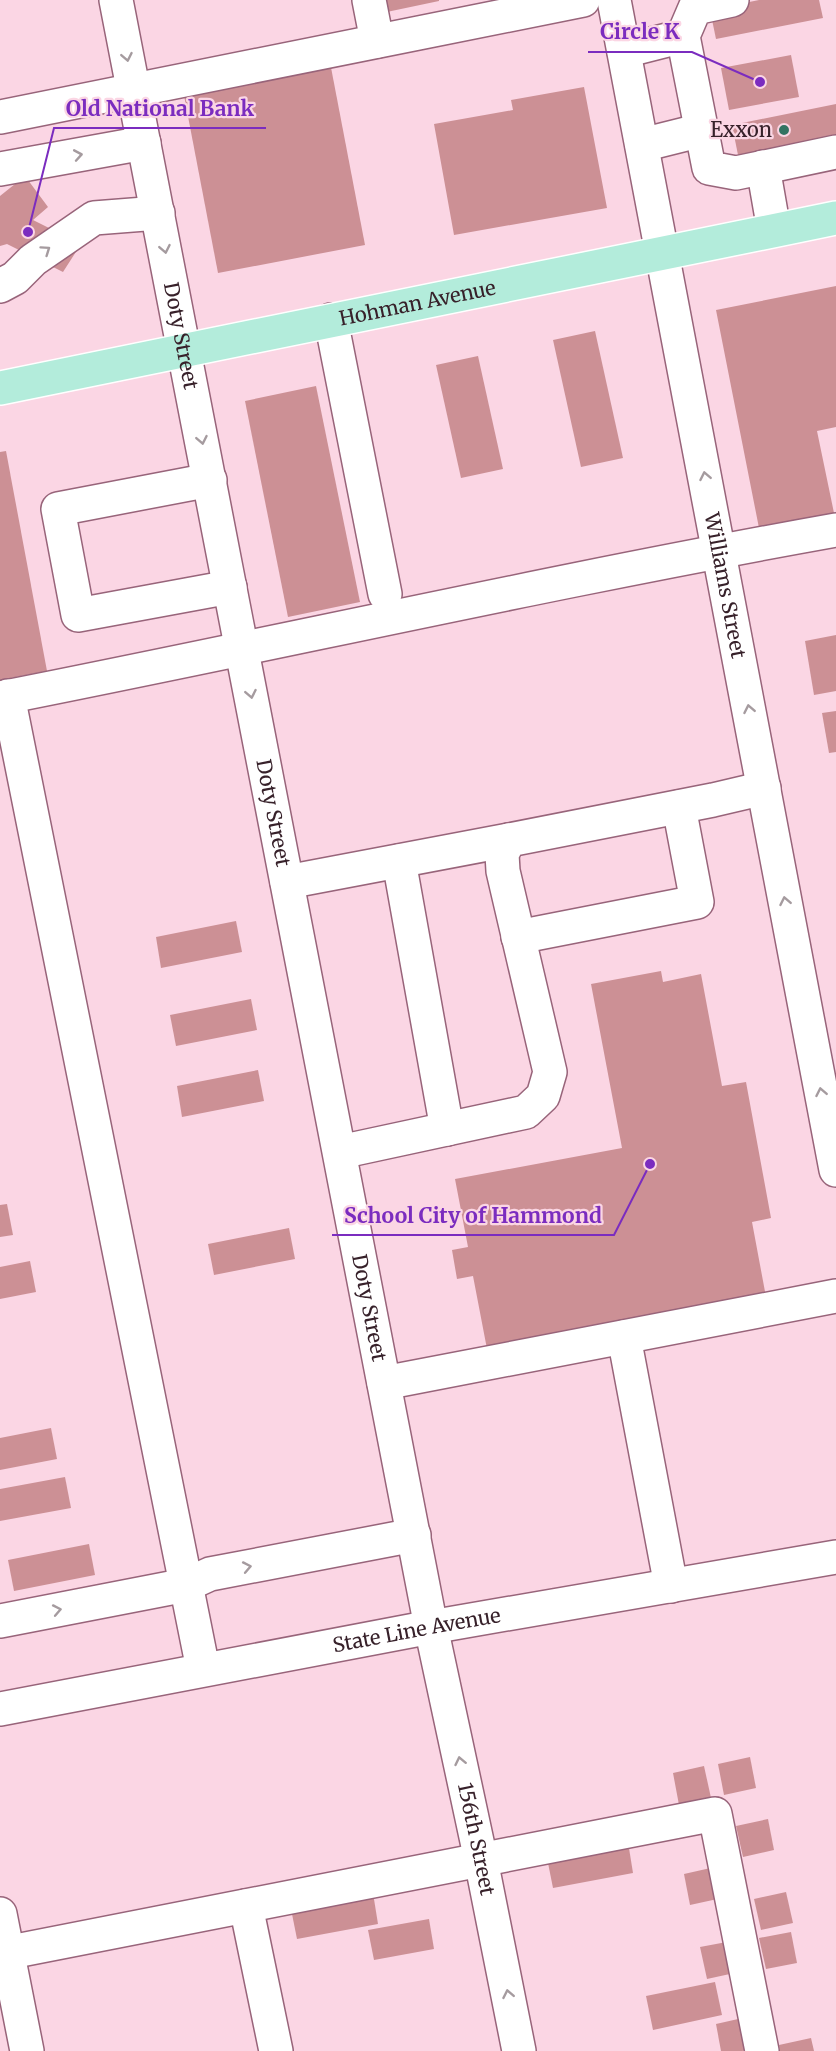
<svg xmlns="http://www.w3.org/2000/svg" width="836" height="2051" viewBox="0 0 836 2051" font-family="Merriweather,serif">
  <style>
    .building { fill: #cc9095 }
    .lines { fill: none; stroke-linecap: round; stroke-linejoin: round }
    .minor-casing { stroke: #98647a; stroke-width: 36 }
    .major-casing { stroke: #fff; stroke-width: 36 }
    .minor { stroke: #fff; stroke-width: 33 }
    .major { stroke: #b3ecdb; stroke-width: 33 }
    .oneway { stroke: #a59b9f }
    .poi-dot { fill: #337362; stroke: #fbd6e4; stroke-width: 2 }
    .labels { text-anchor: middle; stroke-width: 4.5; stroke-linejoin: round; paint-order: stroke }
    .poi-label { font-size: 20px; fill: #37212a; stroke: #fbd6e4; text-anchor: end }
    .street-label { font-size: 20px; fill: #37212a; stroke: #fbd6e4 }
    .leader { fill: none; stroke: #7b2cbf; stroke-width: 2 }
    .callout-dot { fill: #7b2cbf; stroke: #fbd6e4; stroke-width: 2 }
    .callout-label { font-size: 21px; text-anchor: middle; font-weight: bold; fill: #7b2cbf; stroke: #fbd6e4; stroke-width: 4.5; stroke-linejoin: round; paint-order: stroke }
  </style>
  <rect width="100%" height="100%" fill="#fbd6e4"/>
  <!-- building -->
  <g class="building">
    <polygon points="379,0 439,0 439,1 382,13"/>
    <polygon points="759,0 819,0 823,18 716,39 710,10"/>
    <polygon points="791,55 799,97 729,110 721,68"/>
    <polygon points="329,57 365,245 218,273 182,85"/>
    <polygon points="584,87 607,208 454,235 434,124 513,110 511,100"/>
    <polygon points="836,104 836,135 738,155 732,125"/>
    <polygon points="25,176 48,207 33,220 81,244 63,272 7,244 0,246 0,196"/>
    <polygon points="836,286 836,427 817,431 834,513 759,528 716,310"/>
    <polygon points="595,331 623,458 581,467 553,340"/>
    <polygon points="478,356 503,469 461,478 436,365"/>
    <polygon points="316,386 360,602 288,617 245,401"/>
    <polygon points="6,451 47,671 0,680 0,452"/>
    <polygon points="836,635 836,691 814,695 805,641"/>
    <polygon points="836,711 836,752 829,753 822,713"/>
    <polygon points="236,921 242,952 161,968 156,937"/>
    <polygon points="661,971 663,982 701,974 722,1086 746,1082 771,1218 752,1222 766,1297 487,1349 473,1276 457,1279 452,1250 468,1247 455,1179 622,1148 591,984"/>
    <polygon points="251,999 257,1030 176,1046 170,1015"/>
    <polygon points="258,1070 264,1101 182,1117 177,1086"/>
    <polygon points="7,1204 13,1235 0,1237 0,1205"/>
    <polygon points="289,1228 295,1259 214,1275 208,1244"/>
    <polygon points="30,1261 36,1292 0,1299 0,1267"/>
    <polygon points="51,1428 57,1459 0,1470 0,1438"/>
    <polygon points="65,1477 71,1508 0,1521 0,1489"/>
    <polygon points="89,1544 95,1575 14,1591 8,1560"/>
    <polygon points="750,1757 756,1788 724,1795 718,1764"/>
    <polygon points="704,1766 711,1798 679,1805 673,1773"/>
    <polygon points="768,1819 774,1850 743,1857 736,1826"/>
    <polygon points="628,1842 633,1873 553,1888 547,1858"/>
    <polygon points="715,1867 722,1898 690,1905 684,1874"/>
    <polygon points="786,1892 793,1923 761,1930 754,1899"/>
    <polygon points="373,1893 378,1924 297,1939 291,1909"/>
    <polygon points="429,1919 434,1949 374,1960 368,1930"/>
    <polygon points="791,1932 797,1963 766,1969 759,1938"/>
    <polygon points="732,1941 739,1972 707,1979 700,1947"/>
    <polygon points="715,1982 722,2015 653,2030 646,1996"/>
    <polygon points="747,2017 754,2049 742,2051 721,2051 716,2024"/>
    <polygon points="811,2038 814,2051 780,2051 779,2045"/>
  </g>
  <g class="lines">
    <defs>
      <g id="minor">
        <path id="s1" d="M116 0 431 1627 481 1860 519 2051"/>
        <polyline points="369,0 377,41"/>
        <path id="s2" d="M614 0 836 1170"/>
        <polyline points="732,0 695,8 683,36 709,168 736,173 836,152"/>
        <polyline points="624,51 683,36"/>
        <polyline points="0,117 583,0"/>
        <polyline points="642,145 702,130"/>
        <polyline points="763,167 774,230"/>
        <polyline points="0,169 144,143"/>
        <polyline points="0,286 15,278 33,260 94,218 158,213"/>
        <polyline points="331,320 385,594"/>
        <polyline points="210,480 58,509 78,615 230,587"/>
        <polyline points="8,696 203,1669"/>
        <path d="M0 698C279 643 556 580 836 530"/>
        <polyline points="399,861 447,1129"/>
        <polyline points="287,882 509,840"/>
        <polyline points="518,937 697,902 679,807"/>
        <polyline points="340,1152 526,1112 543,1096 550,1072 503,871 502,854 509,840 713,800 764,788"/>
        <polyline points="624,1337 671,1586"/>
        <polyline points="384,1383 836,1296"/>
        <polyline points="0,1621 186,1585 210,1574 414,1535"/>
        <path id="s3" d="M0 1709 431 1627 836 1557"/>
        <polyline points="246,1906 276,2051"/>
        <polyline points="0,1914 27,2051"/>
        <polyline points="0,1954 715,1814 762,2051"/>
      </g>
      <g id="major">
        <path id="s4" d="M0 388 836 218"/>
      </g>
    </defs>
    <!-- minor casing -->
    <use href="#minor" class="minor-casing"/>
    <!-- major casing -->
    <use href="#major" class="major-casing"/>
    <!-- minor -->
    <use href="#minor" class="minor"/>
    <!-- major -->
    <use href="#major" class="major"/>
  </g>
  <!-- one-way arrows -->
  <defs><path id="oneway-chevron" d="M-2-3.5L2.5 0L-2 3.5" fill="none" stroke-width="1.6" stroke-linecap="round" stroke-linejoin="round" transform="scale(1.5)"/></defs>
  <g class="oneway">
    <use href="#oneway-chevron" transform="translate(127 57) rotate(79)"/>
    <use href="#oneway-chevron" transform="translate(78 155) rotate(-10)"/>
    <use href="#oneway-chevron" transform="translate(165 249) rotate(79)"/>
    <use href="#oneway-chevron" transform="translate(46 250) rotate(-35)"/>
    <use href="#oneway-chevron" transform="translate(202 440) rotate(79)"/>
    <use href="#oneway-chevron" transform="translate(705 476) rotate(-101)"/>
    <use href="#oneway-chevron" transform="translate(251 694) rotate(79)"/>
    <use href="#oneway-chevron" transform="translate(749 709) rotate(-101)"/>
    <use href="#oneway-chevron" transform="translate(785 901) rotate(-101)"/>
    <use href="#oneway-chevron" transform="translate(821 1092) rotate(-101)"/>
    <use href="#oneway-chevron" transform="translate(247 1567) rotate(-11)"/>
    <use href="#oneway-chevron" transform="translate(57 1610) rotate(-11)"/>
    <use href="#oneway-chevron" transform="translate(460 1761) rotate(-102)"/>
    <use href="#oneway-chevron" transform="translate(508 1994) rotate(-101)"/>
  </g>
  <!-- markers -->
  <circle class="poi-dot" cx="784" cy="130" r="6"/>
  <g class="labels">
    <!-- poi labels -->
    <g class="poi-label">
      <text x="772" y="137">Exxon</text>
    </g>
    <!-- street labels -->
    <g class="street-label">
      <text dy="7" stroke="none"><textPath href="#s4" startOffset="426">Hohman Avenue</textPath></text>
      <text dy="7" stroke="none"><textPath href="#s1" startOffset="342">Doty Street</textPath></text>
      <text dy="7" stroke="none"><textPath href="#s2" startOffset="596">Williams Street</textPath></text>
      <text dy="7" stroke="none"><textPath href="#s1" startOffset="828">Doty Street</textPath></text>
      <text dy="7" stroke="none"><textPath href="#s1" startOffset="1332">Doty Street</textPath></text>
      <text dy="7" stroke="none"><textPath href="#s3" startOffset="424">State Line Avenue</textPath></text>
      <text dy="7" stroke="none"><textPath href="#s1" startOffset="1874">156th Street</textPath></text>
    </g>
  </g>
  <!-- callouts -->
  <path class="leader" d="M760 82L692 52H588M28 232L54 128H266M650 1164L614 1235H332"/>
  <g class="callout-dot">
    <circle cx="760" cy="82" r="6"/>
    <circle cx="28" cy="232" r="6"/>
    <circle cx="650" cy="1164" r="6"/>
  </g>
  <g class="callout-label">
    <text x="640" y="39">Circle K</text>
    <text x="160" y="116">Old National Bank</text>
    <text x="473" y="1223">School City of Hammond</text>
  </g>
</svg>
